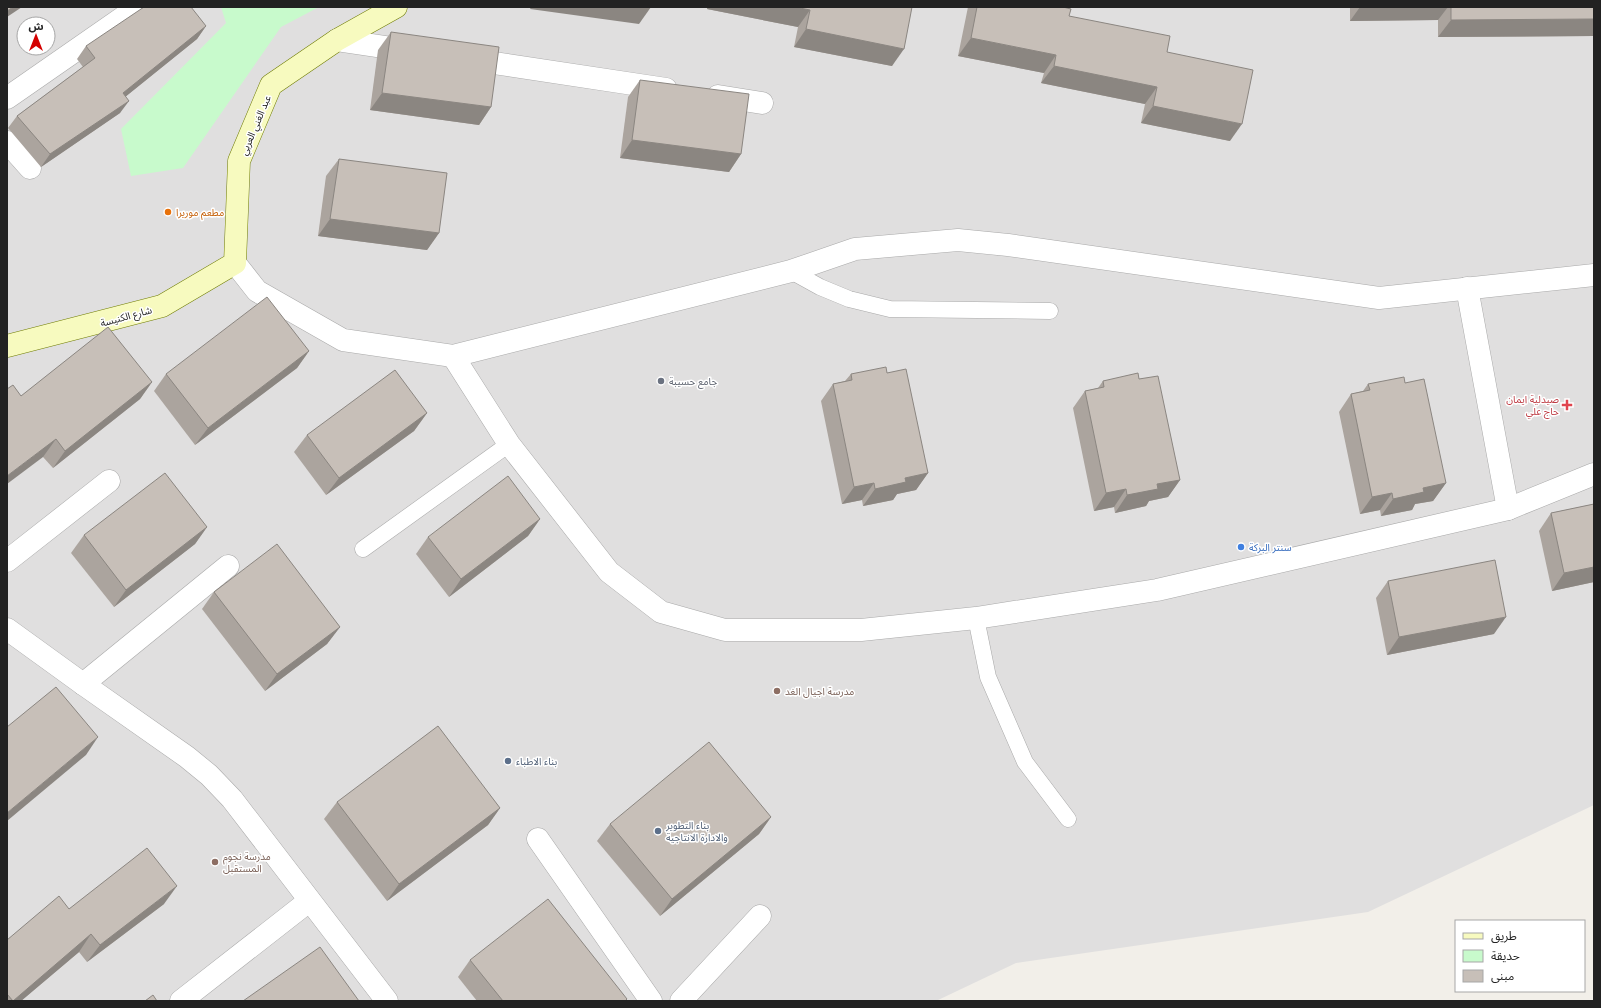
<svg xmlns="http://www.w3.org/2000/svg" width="1601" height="1008" viewBox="0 0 1601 1008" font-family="'Noto Sans','Noto Sans Arabic',sans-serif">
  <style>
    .residential { fill: #e0dfdf; fill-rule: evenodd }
    .park { fill: #c8facc }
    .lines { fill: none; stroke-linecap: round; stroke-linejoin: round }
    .lane-casing { stroke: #a9a9a9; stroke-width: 17 }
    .street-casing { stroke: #a9a9a9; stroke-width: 23 }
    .secondary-casing { stroke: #707d05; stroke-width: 23 }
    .lane { stroke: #fff; stroke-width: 16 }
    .street { stroke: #fff; stroke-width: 22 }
    .secondary { stroke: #f7fabf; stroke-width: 22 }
    .wall { fill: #aba49e }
    .shaded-wall { fill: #8b8681 }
    .building { fill: #c7bfb8; stroke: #8b8681 }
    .food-dot { fill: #e8710a; stroke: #fff; stroke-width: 1.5 }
    .worship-dot { fill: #6b7280; stroke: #fff; stroke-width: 1.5 }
    .health-dot { fill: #e0444e; stroke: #fff; stroke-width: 1.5 }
    .shop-dot { fill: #3f7fe0; stroke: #fff; stroke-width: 1.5 }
    .education-dot { fill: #8d6e63; stroke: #fff; stroke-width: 1.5 }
    .service-dot { fill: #5c6f8a; stroke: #fff; stroke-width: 1.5 }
    .labels { text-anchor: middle; stroke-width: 3; stroke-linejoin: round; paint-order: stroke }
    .street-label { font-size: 10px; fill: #222; stroke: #fff }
    .food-label { font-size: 10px; fill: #c56008; stroke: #fff; text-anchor: start }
    .worship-label { font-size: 10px; fill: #5b616d; stroke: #fff; text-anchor: start }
    .health-label { font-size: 10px; fill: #be3a42; stroke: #fff; text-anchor: end }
    .shop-label { font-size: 10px; fill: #366cbe; stroke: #fff; text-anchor: start }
    .education-label { font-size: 10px; fill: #785e54; stroke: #fff; text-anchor: start }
    .service-label { font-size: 10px; fill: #4e5e75; stroke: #fff; text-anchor: start }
  </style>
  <rect width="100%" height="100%" fill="#f2efe9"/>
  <!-- residential -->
  <path class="residential" d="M7 7H1594V805L1368 912 1016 963 936 1001H7ZM24 24H48V48H24Z"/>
  <!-- park -->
  <polygon class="park" points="221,7 319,7 281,27 183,168 131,176 121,129 226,23"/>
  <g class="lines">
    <defs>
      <g id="lane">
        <polyline points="791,271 820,287 849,299 890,309 1050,311"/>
        <polyline points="363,549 509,444"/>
        <polyline points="976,618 988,677 1025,762 1068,819"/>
      </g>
      <g id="street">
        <polyline points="337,40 411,51"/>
        <polyline points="467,59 666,89"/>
        <polyline points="718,96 762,103"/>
        <polyline points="7,98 138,7"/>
        <polyline points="7,142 30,168"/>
        <polyline points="235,263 257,291 343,340 453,356 791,271 855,249 958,240 1008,245 1379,298 1594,275"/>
        <polyline points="1467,288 1508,509"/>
        <polyline points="453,356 509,444 609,572 661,612 725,630 861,630 976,618 1157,590 1508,509 1594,474"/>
        <polyline points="7,561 109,481"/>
        <polyline points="7,629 83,684 187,757 209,775 232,799 387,1001"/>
        <polyline points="83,684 228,566"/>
        <polyline points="538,839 651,1001"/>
        <polyline points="181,1001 309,901"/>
        <polyline points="681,1001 760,916"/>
      </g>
      <polyline id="secondary" points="7,346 162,306 235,263 239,161 271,85 337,40 396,7"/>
    </defs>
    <!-- lane casing -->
    <use href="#lane" class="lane-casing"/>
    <!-- street casing -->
    <use href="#street" class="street-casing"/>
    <!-- secondary casing -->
    <use href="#secondary" class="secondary-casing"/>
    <!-- lane -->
    <use href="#lane" class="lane"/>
    <!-- street -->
    <use href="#street" class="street"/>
    <!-- secondary -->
    <use href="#secondary" class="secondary"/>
  </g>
  <!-- wall -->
  <g class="wall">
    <polygon points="707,7 912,7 892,66 794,47 798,27 707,9"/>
    <polygon points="968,7 1063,7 1069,16 1167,52 1230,141 1141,123 1145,104 1041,83 1044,73 958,56"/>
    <polygon points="1350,7 1594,7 1594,36 1438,37 1438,20 1350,21"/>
    <polygon points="206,26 197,39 126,96 120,113 41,167 8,128 17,116 83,67 77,59 86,46"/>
    <polygon points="391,32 491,107 479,125 370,110 378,50"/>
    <polygon points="640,80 741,154 729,172 620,158 628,97"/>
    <polygon points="339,159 439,233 427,250 318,236 326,176"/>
    <polygon points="309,351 297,368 195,445 154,391 166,374"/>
    <polygon points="887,373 928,473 916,490 897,494 893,500 863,506 862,500 842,504 821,401 833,384 845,381 851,374"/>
    <polygon points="1139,379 1180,480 1168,497 1149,501 1146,506 1115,513 1114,507 1094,511 1073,408 1085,391 1098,388 1103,381"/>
    <polygon points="152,382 140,399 53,468 43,457 21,396"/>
    <polygon points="1405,383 1446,483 1433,501 1415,504 1412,510 1381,516 1380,510 1360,514 1339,412 1351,394 1363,391 1368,384"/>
    <polygon points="427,413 414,431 326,495 294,452 307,435"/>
    <polygon points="1594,504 1594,582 1552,591 1539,531 1551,513"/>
    <polygon points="540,519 528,536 449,597 416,554 428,537"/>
    <polygon points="207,527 195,544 114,607 71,553 84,535"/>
    <polygon points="1388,581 1494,634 1387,655 1376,598"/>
    <polygon points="214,592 340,627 327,644 265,691 202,609"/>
    <polygon points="337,802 500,808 488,825 387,901 324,819"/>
    <polygon points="771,817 759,834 660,916 597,841 610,824"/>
    <polygon points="164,904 87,962 79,952 21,1001 7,1001 7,940 69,909"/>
    <polygon points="470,960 627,999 626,1001 477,1001 458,977"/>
  </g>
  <!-- shaded-wall -->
  <g class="shaded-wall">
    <polygon points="13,7 22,7 7,17 7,11"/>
    <polygon points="531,7 651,7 639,24 530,9"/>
    <polygon points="708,7 795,7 810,10 798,27 707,9"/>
    <polygon points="1360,7 1448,7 1438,20 1350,21"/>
    <polygon points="1594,19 1594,36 1438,37 1451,20"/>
    <polygon points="206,26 197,39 114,106 123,93"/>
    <polygon points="806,29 904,49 892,66 794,47"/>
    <polygon points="971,38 1056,55 1044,73 958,56"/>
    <polygon points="1054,66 1157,87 1145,104 1041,83"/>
    <polygon points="382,93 491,107 479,125 370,110"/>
    <polygon points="129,101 120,113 41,167 50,154"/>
    <polygon points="1153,106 1242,124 1230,141 1141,123"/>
    <polygon points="632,140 741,154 729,172 620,158"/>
    <polygon points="330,219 439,233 427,250 318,236"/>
    <polygon points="309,351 297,368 195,445 208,428"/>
    <polygon points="152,382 140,399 53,468 65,451"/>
    <polygon points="427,413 414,431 326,495 339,478"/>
    <polygon points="56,439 43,457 7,484 7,476"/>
    <polygon points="928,473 916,490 897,494 893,500 863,506 875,489 905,478"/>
    <polygon points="1180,480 1168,497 1149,501 1146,506 1115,513 1127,495 1157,484"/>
    <polygon points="874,483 862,500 842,504 854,487"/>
    <polygon points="1446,483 1433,501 1415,504 1412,510 1381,516 1393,499 1423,488"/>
    <polygon points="1126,489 1114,507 1094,511 1106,493"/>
    <polygon points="1392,493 1380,510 1360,514 1372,497"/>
    <polygon points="540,519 528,536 449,597 461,579"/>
    <polygon points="207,527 195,544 114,607 126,590"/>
    <polygon points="1594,567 1594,582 1552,591 1564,573"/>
    <polygon points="1506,617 1494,634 1387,655 1399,637"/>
    <polygon points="340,627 327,644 265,691 277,674"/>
    <polygon points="98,737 86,755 7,821 7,813"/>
    <polygon points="500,808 488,825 387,901 399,884"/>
    <polygon points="771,817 759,834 660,916 672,899"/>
    <polygon points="177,886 164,904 87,962 100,945"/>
    <polygon points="91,934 79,952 21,1001 13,1001"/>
  </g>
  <!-- building -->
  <g class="building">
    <polygon points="7,7 13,7 7,11"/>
    <polygon points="144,7 191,7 206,26 123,93 129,101 50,154 17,116 95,58 86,46"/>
    <polygon points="795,7 912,7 904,49 806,29 810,10"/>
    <polygon points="977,7 1063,7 1071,9 1069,16 1170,36 1167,52 1253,70 1242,124 1153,106 1157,87 1054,66 1056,55 971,38"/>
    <polygon points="1451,7 1594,7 1594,19 1451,20"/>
    <polygon points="391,32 499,47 491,107 382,93"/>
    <polygon points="640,80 749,94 741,154 632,140"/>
    <polygon points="339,159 447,173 439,233 330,219"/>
    <polygon points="267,297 309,351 208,428 166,374"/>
    <polygon points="108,327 152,382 65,451 56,439 7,476 7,389 13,385 21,396"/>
    <polygon points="886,367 887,373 906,369 928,473 905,478 906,482 875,489 874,483 854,487 833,384 852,380 851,374"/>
    <polygon points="395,370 427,413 339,478 307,435"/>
    <polygon points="1138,373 1139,379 1158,376 1180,480 1157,484 1158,489 1127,495 1126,489 1106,493 1085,391 1104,387 1103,381"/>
    <polygon points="1404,377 1405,383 1424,379 1446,483 1423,488 1424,492 1393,499 1392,493 1372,497 1351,394 1370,390 1368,384"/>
    <polygon points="165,473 207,527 126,590 84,535"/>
    <polygon points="508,476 540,519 461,579 428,537"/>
    <polygon points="1594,504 1594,567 1564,573 1551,513"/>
    <polygon points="277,544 340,627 277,674 214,592"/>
    <polygon points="1495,560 1506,617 1399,637 1388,581"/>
    <polygon points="56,687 98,737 7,813 7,727"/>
    <polygon points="438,726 500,808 399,884 337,802"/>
    <polygon points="709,742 771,817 672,899 610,824"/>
    <polygon points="147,848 177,886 100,945 91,934 13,1001 7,994 7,940 59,896 69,909"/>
    <polygon points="548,899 627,999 625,1001 503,1001 470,960"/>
    <polygon points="320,947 359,1001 243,1001"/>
    <polygon points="153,995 157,1001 145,1001"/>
  </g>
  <!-- markers -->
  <circle class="food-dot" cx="168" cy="212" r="4"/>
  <circle class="worship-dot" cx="661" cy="381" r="4"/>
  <path class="health-dot" d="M1565 399h4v4h4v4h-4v4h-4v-4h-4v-4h4z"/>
  <circle class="shop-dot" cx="1241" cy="547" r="4"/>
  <g class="education-dot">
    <circle cx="777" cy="691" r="4"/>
    <circle cx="215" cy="862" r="4"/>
  </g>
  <g class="service-dot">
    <circle cx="508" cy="761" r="4"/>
    <circle cx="658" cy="831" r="4"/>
  </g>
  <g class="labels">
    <!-- street labels -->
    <g class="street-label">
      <text transform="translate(255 125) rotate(-67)" y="4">عبد الغني العربي</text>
      <text transform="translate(126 316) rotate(-15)" y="4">شارع الكنيسة</text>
    </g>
    <!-- food labels -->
    <g class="food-label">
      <text x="176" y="216">مطعم موريرا</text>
    </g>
    <!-- worship labels -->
    <g class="worship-label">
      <text x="669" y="385">جامع حسيبة</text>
    </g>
    <!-- health labels -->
    <g class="health-label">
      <text x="1559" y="403">صيدلية ايمان<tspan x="1559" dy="12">حاج علي</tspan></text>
    </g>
    <!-- shop labels -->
    <g class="shop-label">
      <text x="1249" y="551">سنتر البركة</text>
    </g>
    <!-- education labels -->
    <g class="education-label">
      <text x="785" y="695">مدرسة اجيال الغد</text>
      <text x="223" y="860">مدرسة نجوم<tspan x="223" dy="12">المستقبل</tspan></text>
    </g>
    <!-- service labels -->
    <g class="service-label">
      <text x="516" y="765">بناء الاطباء</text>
      <text x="666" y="829">بناء التطوير<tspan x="666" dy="12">والادارة الانتاجية</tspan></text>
    </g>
  </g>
  <!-- border -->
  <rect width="1601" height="1008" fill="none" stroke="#222222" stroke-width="16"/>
  <!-- legend -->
  <rect x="1455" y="920" width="130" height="72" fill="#ffffff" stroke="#a7a7a7"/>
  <rect x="1463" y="933" width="20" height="6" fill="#f7fabf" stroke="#a7a7a7"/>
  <text x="1491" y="940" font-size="12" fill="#222222">طريق</text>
  <rect x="1463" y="950" width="20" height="12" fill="#c8facc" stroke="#a7a7a7"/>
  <text x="1491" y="960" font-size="12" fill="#222222">حديقة</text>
  <rect x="1463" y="970" width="20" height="12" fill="#c7bfb8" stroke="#a7a7a7"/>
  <text x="1491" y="980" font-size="12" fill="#222222">مبنى</text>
  <!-- north arrow -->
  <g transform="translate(36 36)"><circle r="19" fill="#ffffff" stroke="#a7a7a7"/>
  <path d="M0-3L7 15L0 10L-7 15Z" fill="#d40000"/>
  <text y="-6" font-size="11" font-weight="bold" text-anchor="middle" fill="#222222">ش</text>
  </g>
</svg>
